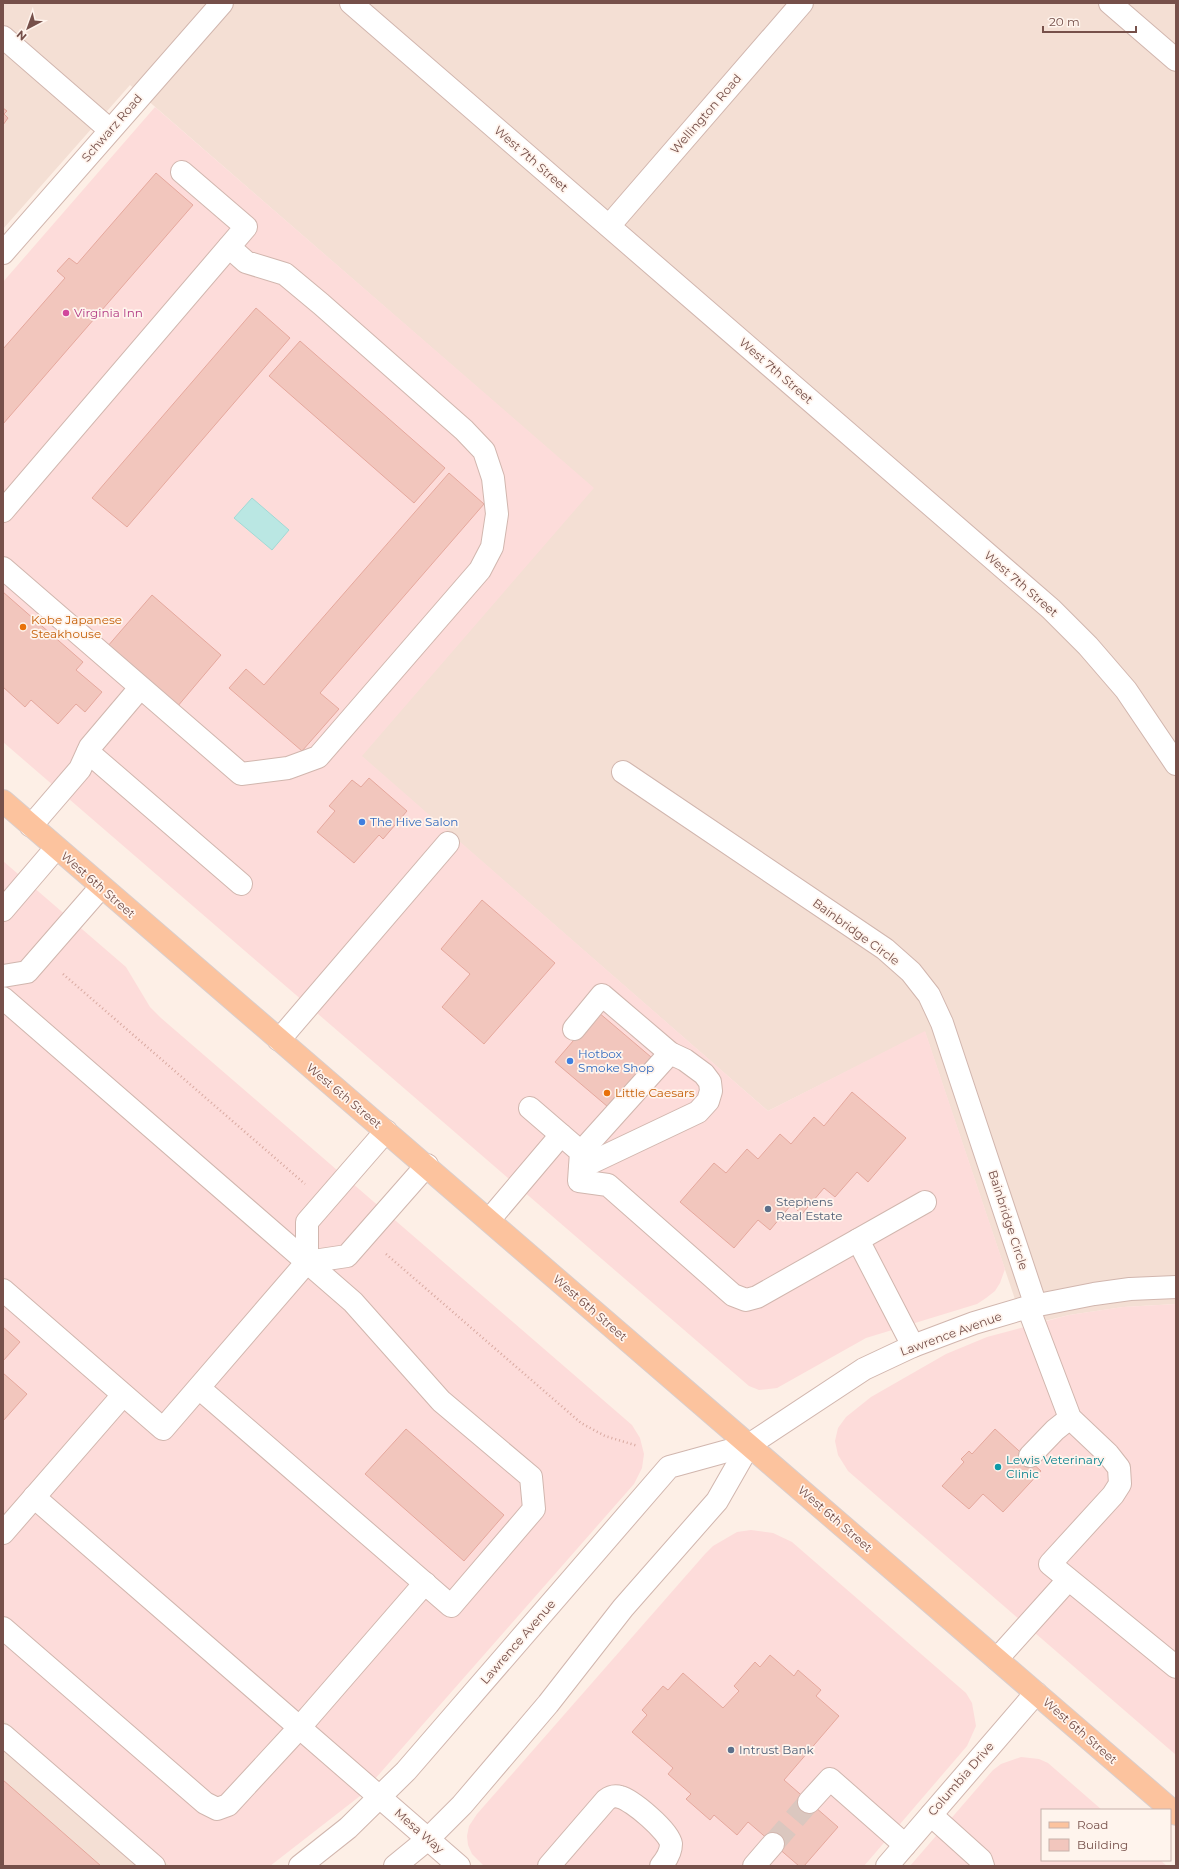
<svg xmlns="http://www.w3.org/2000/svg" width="1179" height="1869" viewBox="0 0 1179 1869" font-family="Montserrat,sans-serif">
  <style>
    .residential { fill: #f4dfd4 }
    .commercial { fill: #fddcda }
    .water { fill: #bae7e3; stroke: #a0d9d5 }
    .building { fill: #f2c6bd; stroke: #e5a89d }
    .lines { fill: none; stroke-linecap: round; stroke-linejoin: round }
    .minor-tunnel { stroke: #dbc7bf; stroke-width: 22; stroke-dasharray: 22 11; stroke-linecap: butt }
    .minor-casing { stroke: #d1b6ae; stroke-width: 24 }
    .major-casing { stroke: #d9cecc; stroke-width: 24 }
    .path { stroke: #d8a9a0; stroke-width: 2.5; stroke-dasharray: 1 3; stroke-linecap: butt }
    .minor { stroke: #fff; stroke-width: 22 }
    .major { stroke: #fcc39e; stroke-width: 22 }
    .hotel-dot { fill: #d1479c; stroke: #fff4ed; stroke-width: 1.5 }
    .food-dot { fill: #e8710a; stroke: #fff4ed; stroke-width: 1.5 }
    .shop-dot { fill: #3f7fe0; stroke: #fff4ed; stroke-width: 1.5 }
    .service-dot { fill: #5c6f8a; stroke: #fff4ed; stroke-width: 1.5 }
    .culture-dot { fill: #0f9aa8; stroke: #fff4ed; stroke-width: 1.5 }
    .labels { text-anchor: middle; stroke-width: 3.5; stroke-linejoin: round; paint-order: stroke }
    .street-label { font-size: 12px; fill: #76504a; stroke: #fff4ed }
    .hotel-label { font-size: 12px; fill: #b23c85; stroke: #fff4ed; text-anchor: start }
    .food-label { font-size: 12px; fill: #c56008; stroke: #fff4ed; text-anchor: start }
    .shop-label { font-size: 12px; fill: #366cbe; stroke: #fff4ed; text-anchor: start }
    .service-label { font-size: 12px; fill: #4e5e75; stroke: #fff4ed; text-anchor: start }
    .culture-label { font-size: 12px; fill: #0d838f; stroke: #fff4ed; text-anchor: start }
  </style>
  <rect width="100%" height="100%" fill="#fdefe6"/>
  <!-- residential -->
  <g class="residential">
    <polygon points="3,3 1176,3 1176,1304 1123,1307 1069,1315 1024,1326 925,1032 768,1111 361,756 593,488 130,85 3,229"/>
    <polygon points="3,1719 170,1866 3,1866"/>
  </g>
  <!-- commercial -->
  <g class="commercial">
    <polygon points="155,107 594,488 362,756 768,1111 925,1031 1005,1269 1000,1283 995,1291 986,1298 977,1304 866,1338 777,1388 759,1390 749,1386 3,742 3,282"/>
    <polygon points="3,861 126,967 150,1007 161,1018 632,1425 640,1438 644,1454 642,1468 634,1484 360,1796 270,1866 170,1866 3,1719"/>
    <polygon points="1176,1304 1176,1755 848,1471 838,1455 835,1441 838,1428 846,1417 871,1397 946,1354 987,1337 1069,1315 1123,1307"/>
    <polygon points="751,1530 773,1533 792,1542 966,1693 972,1703 976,1726 967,1746 864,1866 484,1866 472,1854 468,1845 467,1836 469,1826 477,1814 705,1554 713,1546 737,1532"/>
    <polygon points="1021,1757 1039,1759 1048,1763 1102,1810 1042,1810 1042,1860 1160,1860 1167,1866 910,1866 993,1770 1001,1764"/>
  </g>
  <!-- water -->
  <polygon class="water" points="252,498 289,530 272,550 234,518"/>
  <!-- building -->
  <g class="building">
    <polygon points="3,108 7,111 4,114 8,118 3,125"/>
    <polygon points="156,173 193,205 3,424 3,349 65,278 57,271 69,258 77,264"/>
    <polygon points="256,308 290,338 127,527 92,498"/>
    <polygon points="300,341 445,468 414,503 269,376"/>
    <polygon points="449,473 484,504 320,693 339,709 302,751 229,688 246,669 264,685"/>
    <polygon points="3,592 83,662 76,670 102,692 85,712 76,704 58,724 31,700 25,707 3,687"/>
    <polygon points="152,595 221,655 177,707 107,647"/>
    <polygon points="369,778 407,811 383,839 379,835 354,863 317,832 335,811 329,806 352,780 361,787"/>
    <polygon points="482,900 555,963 484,1044 442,1007 470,974 441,949"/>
    <polygon points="598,1012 651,1057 608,1107 555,1062"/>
    <polygon points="852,1092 906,1138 868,1182 857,1172 835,1197 824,1188 802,1214 791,1205 770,1230 758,1220 734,1248 680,1202 714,1163 726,1173 747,1149 758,1159 780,1134 791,1144 814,1117 824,1126"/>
    <polygon points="3,1327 20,1342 3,1361"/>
    <polygon points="3,1373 27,1394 3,1421"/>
    <polygon points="406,1429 504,1515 464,1561 365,1474"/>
    <polygon points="995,1429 1041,1471 1003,1512 983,1494 969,1509 942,1486 964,1462 961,1459 969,1451 972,1454"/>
    <polygon points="770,1655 794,1676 798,1670 821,1690 816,1696 839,1716 784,1780 838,1827 804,1866 799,1866 748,1822 737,1835 714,1815 710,1820 686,1799 691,1794 668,1774 673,1768 632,1732 647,1715 642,1710 663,1686 668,1690 683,1673 723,1708 739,1691 734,1686 755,1662 760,1667"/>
    <polygon points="3,1780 101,1866 3,1866"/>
  </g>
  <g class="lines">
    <!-- minor-tunnel -->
    <polyline class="minor-tunnel" points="773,1844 809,1802"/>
    <defs>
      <g id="minor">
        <polyline points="351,3 1051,609 1088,646 1126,690 1176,764"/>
        <polyline points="1110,3 1176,60"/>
        <polyline points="3,37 110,130"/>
        <polyline points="609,226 802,3"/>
        <polyline points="3,253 222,3"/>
        <polyline points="3,511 246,227 182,172"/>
        <polyline points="3,568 241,774 288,768 318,757 480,570 492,547 497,514 493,478 484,451 464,430 321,304 285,274 246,262 229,247"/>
        <polyline points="88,752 241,884"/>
        <polyline points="623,772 885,949 911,972 929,995 942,1023 1036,1306"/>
        <polyline points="31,826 80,769 90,747 140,688"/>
        <polyline points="3,910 56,848"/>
        <polyline points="3,976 27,972 101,887"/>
        <polyline points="3,998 353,1302 441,1401 531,1477 534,1509 451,1606 199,1388"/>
        <polyline points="574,1029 602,995 670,1053 685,1060 704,1074 710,1082 711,1091 708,1101 698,1112 580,1168"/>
        <polyline points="279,1040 448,843"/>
        <polyline points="530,1108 581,1152 579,1181 608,1185 733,1295 746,1300 757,1297 925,1202"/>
        <polyline points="581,1152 670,1053"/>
        <polyline points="489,1220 561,1135"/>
        <polyline points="858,1240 913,1346"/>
        <polyline points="307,1262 347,1256 427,1165"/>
        <polyline points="3,1290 163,1429 307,1262 307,1222 386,1131"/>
        <polyline points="1028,1307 1070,1418 1108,1454 1119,1468 1120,1484 1113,1495 1050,1564 1176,1667"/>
        <polyline points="1030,1456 1055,1430 1070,1418"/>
        <polyline points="34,1497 459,1866"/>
        <polyline points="3,1533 123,1395"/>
        <polyline points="3,1628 205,1803 217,1809 228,1805 300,1727 425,1583"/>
        <polyline points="997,1659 1068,1580"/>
        <polyline points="3,1735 154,1866"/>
        <polyline points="809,1802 830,1779 905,1845"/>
        <polyline points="931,1815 981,1860 983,1866"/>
        <polyline points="300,1866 348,1828 406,1771 669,1467 749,1445 864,1369 913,1346 974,1323 1028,1307 1094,1294 1130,1289 1176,1287"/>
        <polyline points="395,1866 428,1839 462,1805 548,1704 623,1608 717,1501 749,1445"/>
        <path d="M549 1866 606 1800C610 1797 614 1795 620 1797 632 1800 669 1831 671 1844 671 1852 666 1860 661 1866"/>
        <polyline points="754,1866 773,1844"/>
        <polyline points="887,1866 1036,1693"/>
      </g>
      <polyline id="major" points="3,801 1176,1814"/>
    </defs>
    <!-- minor casing -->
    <use href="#minor" class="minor-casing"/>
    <!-- major casing -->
    <use href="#major" class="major-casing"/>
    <!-- path -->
    <g class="path">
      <polyline points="63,974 305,1184"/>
      <polyline points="386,1254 581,1423 605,1436 638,1446"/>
    </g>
    <!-- minor -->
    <use href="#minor" class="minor"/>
    <!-- major -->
    <use href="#major" class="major"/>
  </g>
  <!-- markers -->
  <circle class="hotel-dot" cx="66" cy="313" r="4"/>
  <g class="food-dot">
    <circle cx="23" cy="627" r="4"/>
    <circle cx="607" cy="1093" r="4"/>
  </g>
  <g class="shop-dot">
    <circle cx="362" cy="822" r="4"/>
    <circle cx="570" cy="1061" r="4"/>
  </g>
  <g class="service-dot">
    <circle cx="768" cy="1209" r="4"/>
    <circle cx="731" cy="1750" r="4"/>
  </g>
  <circle class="culture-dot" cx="998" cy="1467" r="4"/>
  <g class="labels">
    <!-- street labels -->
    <g class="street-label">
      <text transform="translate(706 114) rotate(-49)" y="4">Wellington Road</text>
      <text transform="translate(112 128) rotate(-49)" y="4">Schwarz Road</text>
      <text transform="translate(531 159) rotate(41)" y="4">West 7th Street</text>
      <text transform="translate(776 371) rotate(41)" y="4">West 7th Street</text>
      <text transform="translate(1021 584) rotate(41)" y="4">West 7th Street</text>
      <text transform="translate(98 885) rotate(41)" y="4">West 6th Street</text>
      <text transform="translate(856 932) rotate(36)" y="4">Bainbridge Circle</text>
      <text transform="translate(344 1096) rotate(40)" y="4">West 6th Street</text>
      <text transform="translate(1008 1220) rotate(72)" y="4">Bainbridge Circle</text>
      <text transform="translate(590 1308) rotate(41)" y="4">West 6th Street</text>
      <text transform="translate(951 1334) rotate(-20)" y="4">Lawrence Avenue</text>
      <text transform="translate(835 1519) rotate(41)" y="4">West 6th Street</text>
      <text transform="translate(518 1642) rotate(-49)" y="4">Lawrence Avenue</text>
      <text transform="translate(1080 1731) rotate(41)" y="4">West 6th Street</text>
      <text transform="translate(961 1779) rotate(-49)" y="4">Columbia Drive</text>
      <text transform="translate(419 1831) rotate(41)" y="4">Mesa Way</text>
    </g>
    <!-- hotel labels -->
    <g class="hotel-label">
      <text x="74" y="317">Virginia Inn</text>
    </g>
    <!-- food labels -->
    <g class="food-label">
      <text x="31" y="624">Kobe Japanese<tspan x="31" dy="14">Steakhouse</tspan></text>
      <text x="615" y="1097">Little Caesars</text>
    </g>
    <!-- shop labels -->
    <g class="shop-label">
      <text x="370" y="826">The Hive Salon</text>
      <text x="578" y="1058">Hotbox<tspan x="578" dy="14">Smoke Shop</tspan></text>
    </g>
    <!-- service labels -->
    <g class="service-label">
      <text x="776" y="1206">Stephens<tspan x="776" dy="14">Real Estate</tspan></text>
      <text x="739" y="1754">Intrust Bank</text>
    </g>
    <!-- culture labels -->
    <g class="culture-label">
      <text x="1006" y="1464">Lewis Veterinary<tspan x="1006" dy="14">Clinic</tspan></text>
    </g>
  </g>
  <!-- border -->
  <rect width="1179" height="1869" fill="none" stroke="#76504a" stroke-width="8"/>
  <!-- legend -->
  <rect x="1041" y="1809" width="130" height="52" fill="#fff4ed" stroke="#c8b2ac"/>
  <rect x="1049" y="1822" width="20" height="6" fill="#fcc39e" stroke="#c8b2ac"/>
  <text x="1077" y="1829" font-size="12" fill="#76504a">Road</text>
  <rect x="1049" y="1839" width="20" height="12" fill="#f2c6bd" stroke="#c8b2ac"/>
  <text x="1077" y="1849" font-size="12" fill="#76504a">Building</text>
  <!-- north arrow -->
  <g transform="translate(28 28) rotate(221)" stroke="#fff4ed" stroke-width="3" paint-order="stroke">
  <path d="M0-3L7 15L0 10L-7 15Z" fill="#76504a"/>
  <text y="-6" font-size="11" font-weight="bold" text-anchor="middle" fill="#76504a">N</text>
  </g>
  <!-- scale -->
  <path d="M1043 26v6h93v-6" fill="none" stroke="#76504a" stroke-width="2"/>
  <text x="1049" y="26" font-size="12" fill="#76504a" stroke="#fff4ed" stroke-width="3" paint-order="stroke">20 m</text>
</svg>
